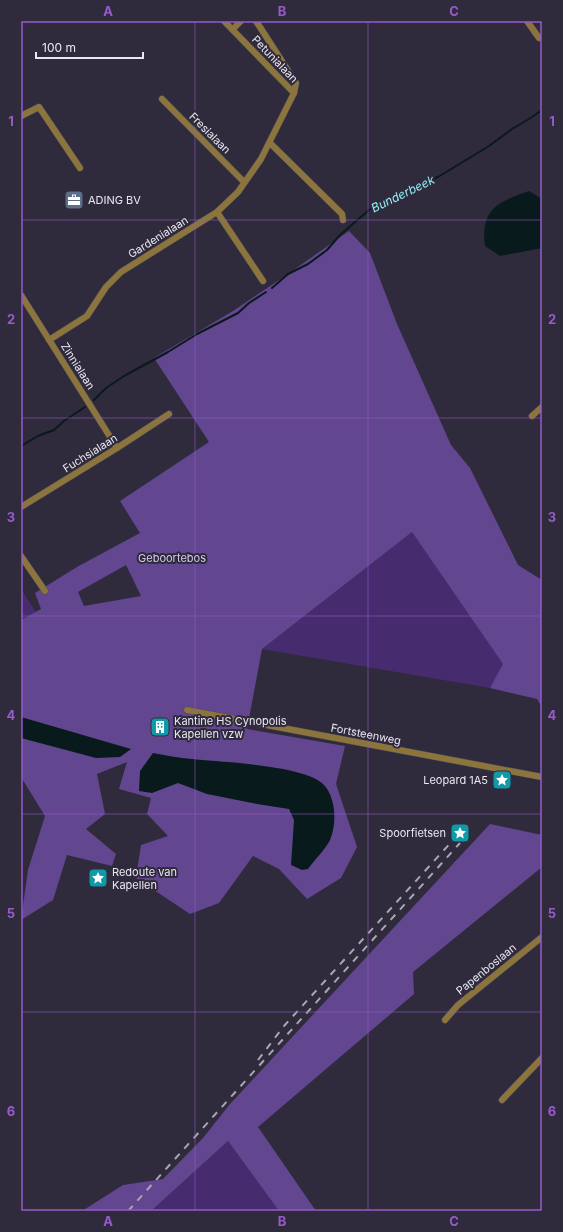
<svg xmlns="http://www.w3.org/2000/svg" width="563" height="1232" viewBox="0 0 563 1232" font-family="Inter,sans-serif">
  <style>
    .green { fill: #462c6f }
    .forest { fill: #624690; fill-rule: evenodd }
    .water { fill: #081a1c }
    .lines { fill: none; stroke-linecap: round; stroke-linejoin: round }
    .stream { stroke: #081a1c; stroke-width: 2 }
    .minor-casing { stroke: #4e4959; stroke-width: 7 }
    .minor { stroke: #8c753d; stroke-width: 6 }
    .rail { stroke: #aaa6b3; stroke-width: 2; stroke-dasharray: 7 7; stroke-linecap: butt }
    .grid { fill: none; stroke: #975bcc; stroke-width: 1; stroke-opacity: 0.55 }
    .labels { text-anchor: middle; stroke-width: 4; stroke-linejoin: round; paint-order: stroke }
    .street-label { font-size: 11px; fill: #eae7f2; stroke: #302b3c }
    .poi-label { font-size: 11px; fill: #eae7f2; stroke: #302b3c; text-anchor: start }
    .park-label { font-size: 11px; fill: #d6c9f3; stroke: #302b3c }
    .water-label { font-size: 12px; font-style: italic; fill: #93eef9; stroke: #302b3c }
    .neatline { fill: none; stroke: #975bcc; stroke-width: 1.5 }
    .grid-label { font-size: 13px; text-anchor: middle; font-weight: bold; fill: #975bcc }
  </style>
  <rect width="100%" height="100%" fill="#302b3c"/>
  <!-- green -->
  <g class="green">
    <polygon points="412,532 504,665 490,688 262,649"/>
    <polygon points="21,589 36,612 21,620"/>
    <polygon points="228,1141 279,1211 151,1211"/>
  </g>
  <!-- forest -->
  <g class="forest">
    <path d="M349 231 370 253 397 324 451 445 470 468 518 565 542 580V707L537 699 490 688 503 664 412 532 262 649 247 729 345 746 336 784 357 847 341 878 307 899 279 869 253 856 219 903 190 914 136 878 141 845 168 836 147 814 151 798 119 789 127 762 97 774 105 814 86 829 116 854 112 866 67 855 53 900 21 920 28 870 45 816 21 777V620L41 609 35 593 77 567 140 533 120 501 209 442 154 358 233 311 288 274ZM126 565 141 596 84 606 78 592Z"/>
    <polygon points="490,824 542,835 542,867 413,972 414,994 258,1127 316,1211 279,1211 228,1141 151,1211 82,1211 123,1185 163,1179 203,1138 230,1104"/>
  </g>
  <!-- water -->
  <g class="water">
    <path d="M529 191 542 199V248L500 256 485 246C480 209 498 202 529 191Z"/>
    <polygon points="21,717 131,749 120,757 96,758 21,738"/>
    <path d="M153 753C165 755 179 758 192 759 219 762 307 765 324 785 336 798 337 824 330 840 325 850 315 859 308 869L302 870 291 865 294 820 289 809 257 804 207 794 178 783 152 793 139 791 140 771Z"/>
  </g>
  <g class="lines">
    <!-- stream -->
    <g class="stream">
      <polyline points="272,288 288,274 308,264 327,250 340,235 369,210 403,191 438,177 489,146 512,129 529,119 542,110"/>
      <polyline points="94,400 106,388 124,376 168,352 197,334 238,313 249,303 266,292"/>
      <polyline points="21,446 38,436 54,430 64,421 85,407"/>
    </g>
    <defs>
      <g id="minor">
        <polyline points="224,21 294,93"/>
        <polyline points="527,21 539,38 542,37"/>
        <polyline points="233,29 241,21"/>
        <polyline points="162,99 244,182"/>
        <polyline points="21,116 39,107 80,168"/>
        <polyline points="270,143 342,214 343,220"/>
        <polyline points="217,212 263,281"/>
        <polyline points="21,295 117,448"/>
        <polyline points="49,340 87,316 106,287 121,272 217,212 238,192 261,159 294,93 296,83 256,21"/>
        <polyline points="532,416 542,407"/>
        <polyline points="21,507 117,448 169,414"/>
        <polyline points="21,556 45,591"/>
        <polyline points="187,710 542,777"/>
        <polyline points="445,1020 458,1005 542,937"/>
        <polyline points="502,1100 542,1058"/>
      </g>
    </defs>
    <!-- minor casing -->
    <use href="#minor" class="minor-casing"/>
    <!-- minor -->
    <use href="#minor" class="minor"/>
    <!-- rail -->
    <g class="rail">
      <polyline points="258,1060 284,1026 454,839"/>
      <polyline points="128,1211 460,843"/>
    </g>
  </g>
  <!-- grid -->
  <path class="grid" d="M195 21V1211M368 21V1211M21 220H542M21 418H542M21 616H542M21 814H542M21 1012H542"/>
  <!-- icons -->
  <defs>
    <symbol id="office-square" viewBox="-11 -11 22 22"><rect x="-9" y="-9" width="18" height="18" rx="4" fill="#5c6f8a" stroke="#302b3c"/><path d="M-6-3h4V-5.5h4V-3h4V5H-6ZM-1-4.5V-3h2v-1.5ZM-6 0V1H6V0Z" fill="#fff"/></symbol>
    <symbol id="building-square" viewBox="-11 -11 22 22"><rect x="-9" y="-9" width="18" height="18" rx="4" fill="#0f9aa8" stroke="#302b3c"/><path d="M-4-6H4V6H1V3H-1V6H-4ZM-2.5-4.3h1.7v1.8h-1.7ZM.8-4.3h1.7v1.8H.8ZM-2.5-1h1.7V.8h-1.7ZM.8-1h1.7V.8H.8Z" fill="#fff"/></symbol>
    <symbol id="sight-square" viewBox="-11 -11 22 22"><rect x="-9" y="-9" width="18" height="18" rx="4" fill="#0f9aa8" stroke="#302b3c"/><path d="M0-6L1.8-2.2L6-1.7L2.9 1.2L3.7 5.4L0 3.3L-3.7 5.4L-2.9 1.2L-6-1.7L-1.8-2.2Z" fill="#fff"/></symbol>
  </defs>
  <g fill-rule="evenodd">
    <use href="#office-square" x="63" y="189" width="22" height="22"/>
    <use href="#building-square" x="149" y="716" width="22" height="22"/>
    <use href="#sight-square" x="491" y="769" width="22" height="22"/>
    <use href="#sight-square" x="449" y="822" width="22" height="22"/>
    <use href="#sight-square" x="87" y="867" width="22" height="22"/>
  </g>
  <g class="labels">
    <!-- street labels -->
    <g class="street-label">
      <text transform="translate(275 59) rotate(46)" y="4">Petunialaan</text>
      <text transform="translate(210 133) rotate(45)" y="4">Fresialaan</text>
      <text transform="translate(158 237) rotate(-32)" y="4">Gardenialaan</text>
      <text transform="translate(78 366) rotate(58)" y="4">Zinnialaan</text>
      <text transform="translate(90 453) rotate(-32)" y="4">Fuchsialaan</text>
      <text transform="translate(366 734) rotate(11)" y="4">Fortsteenweg</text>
      <text transform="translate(486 969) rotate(-39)" y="4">Papenboslaan</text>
    </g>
    <!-- poi labels -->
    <g class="poi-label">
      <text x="88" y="204">ADING BV</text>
      <text x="174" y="725">Kantine HS Cynopolis<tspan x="174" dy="13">Kapellen vzw</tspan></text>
      <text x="488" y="784" text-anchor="end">Leopard 1A5</text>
      <text x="446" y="837" text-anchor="end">Spoorfietsen</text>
      <text x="112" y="876">Redoute van<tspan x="112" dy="13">Kapellen</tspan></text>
    </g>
    <!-- park labels -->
    <g class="park-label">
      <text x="172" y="562">Geboortebos</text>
    </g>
    <!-- water labels -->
    <g class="water-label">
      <text transform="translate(403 194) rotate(-26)" y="4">Bunderbeek</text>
    </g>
  </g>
  <!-- border -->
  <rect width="563" height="1232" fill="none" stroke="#302b3c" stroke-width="44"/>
  <!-- scale -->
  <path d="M36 52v6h107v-6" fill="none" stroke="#eae7f2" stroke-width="2"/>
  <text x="42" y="52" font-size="12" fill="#eae7f2" stroke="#302b3c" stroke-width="3" paint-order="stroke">100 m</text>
  <rect x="22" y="22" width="519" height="1188" class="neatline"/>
  <g class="grid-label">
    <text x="108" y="16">A</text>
    <text x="282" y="16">B</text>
    <text x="454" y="16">C</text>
    <text x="11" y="126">1</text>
    <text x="552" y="126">1</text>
    <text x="11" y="324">2</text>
    <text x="552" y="324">2</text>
    <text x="11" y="522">3</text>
    <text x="552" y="522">3</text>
    <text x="11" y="720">4</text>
    <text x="552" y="720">4</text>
    <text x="11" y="918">5</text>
    <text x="552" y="918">5</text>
    <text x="11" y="1116">6</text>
    <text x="552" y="1116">6</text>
    <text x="108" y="1226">A</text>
    <text x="282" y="1226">B</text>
    <text x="454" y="1226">C</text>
  </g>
</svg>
